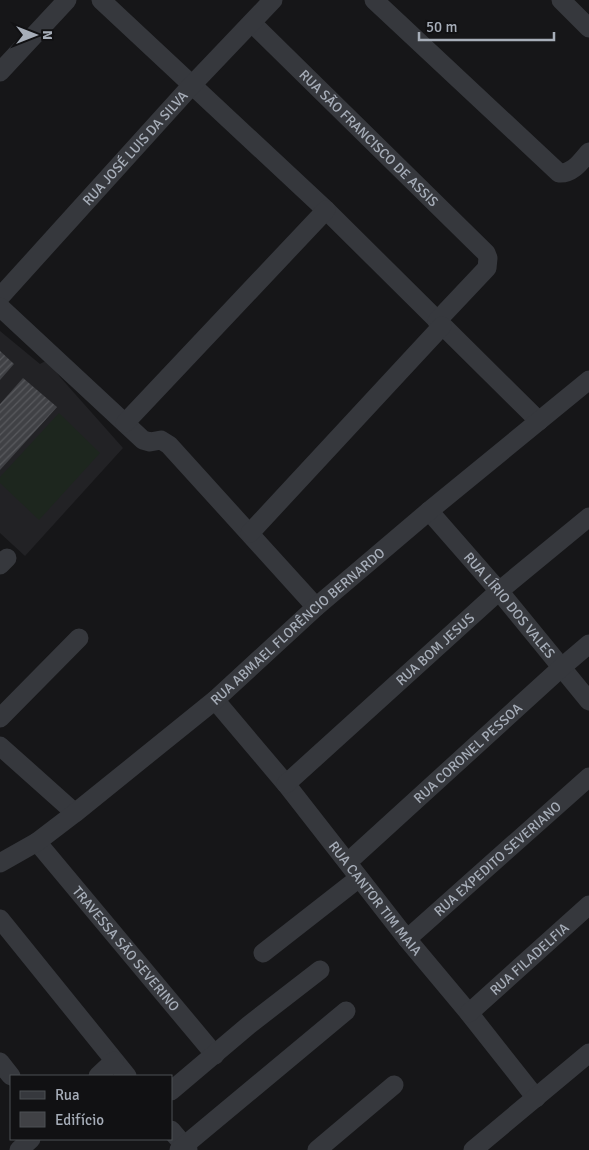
<svg xmlns="http://www.w3.org/2000/svg" width="589" height="1150" viewBox="0 0 589 1150" font-family="Signika,sans-serif">
  <style>
    .built { fill: #222225 }
    .pitch { fill: #1d261e }
    .building { fill: url(#building-hatch) }
    .lines { fill: none; stroke-linecap: round; stroke-linejoin: round }
    .street { stroke: #36383d; stroke-width: 19 }
    .labels { text-anchor: middle; stroke-width: 4.5; stroke-linejoin: round; paint-order: stroke }
    .street-label { font-size: 14px; fill: #a7aeb9; stroke: #111113 }
  </style>
  <defs>
    <pattern id="building-hatch" width="6" height="6" patternUnits="userSpaceOnUse" patternTransform="scale(1.25)"><rect width="6" height="6" fill="#404145"/><path d="M-1 1l2-2M0 6l6-6M5 7l2-2" fill="none" stroke="#595a5e"/></pattern>
  </defs>
  <rect width="100%" height="100%" fill="#161618"/>
  <!-- built -->
  <polygon class="built" points="0,331 40,364 47,360 60,377 123,448 25,556 0,533"/>
  <!-- pitch -->
  <polygon class="pitch" points="59,413 100,453 39,520 0,483 0,477"/>
  <!-- building -->
  <g class="building">
    <polygon points="0,351 14,364 0,380"/>
    <polygon points="23,378 57,407 0,470 0,404"/>
  </g>
  <g class="lines">
    <!-- street -->
    <g class="street">
      <polyline points="101,0 326,210 539,421"/>
      <path d="M374 0 559 173C573 174 581 161 589 152"/>
      <polyline points="561,0 589,28"/>
      <path id="s1" d="M252 23 486 253 488 258 487 268 437 321"/>
      <polyline points="0,72 67,0"/>
      <path id="s2" d="M0 297 191 86 273 0"/>
      <polyline points="0,307 143,440 150,442 161,440 169,445 316,607"/>
      <polyline points="125,423 326,210"/>
      <path id="s3" d="M429 511 499 591 589 701"/>
      <polyline points="250,533 442,326"/>
      <polyline points="0,565 7,558"/>
      <path id="s4" d="M215 700 286 784 407 939 469 1013 536 1098"/>
      <polyline points="0,718 79,638"/>
      <polyline points="0,746 75,813"/>
      <path id="s5" d="M286 784 499 591 589 517"/>
      <path id="s6" d="M37 842 215 1055"/>
      <path id="s7" d="M348 862 562 667 589 644"/>
      <path id="s8" d="M0 863 37 842 75 813 215 700 316 607 429 511 589 380"/>
      <polyline points="0,919 127,1076"/>
      <path id="s9" d="M407 939 589 777"/>
      <polyline points="263,953 359,878"/>
      <path id="s10" d="M469 1013 589 905"/>
      <polyline points="0,1062 11,1076"/>
      <polyline points="98,1076 114,1061"/>
      <polyline points="171,1091 249,1025 320,970"/>
      <polyline points="171,1130 188,1150"/>
      <polyline points="19,1150 31,1139"/>
      <polyline points="179,1150 346,1011"/>
      <polyline points="317,1150 394,1085"/>
      <polyline points="473,1150 589,1053"/>
    </g>
  </g>
  <g class="labels">
    <!-- street labels -->
    <g class="street-label">
      <text dy="5" stroke="none"><textPath href="#s1" startOffset="164">RUA SÃO FRANCISCO DE ASSIS</textPath></text>
      <text dy="5" stroke="none"><textPath href="#s2" startOffset="201">RUA JOSÉ LUIS DA SILVA</textPath></text>
      <text dy="5" stroke="none"><textPath href="#s3" startOffset="124">RUA LÍRIO DOS VALES</textPath></text>
      <text dy="5" stroke="none"><textPath href="#s8" startOffset="381">RUA ABMAEL FLORÊNCIO BERNARDO</textPath></text>
      <text dy="5" stroke="none"><textPath href="#s5" startOffset="201">RUA BOM JESUS</textPath></text>
      <text dy="5" stroke="none"><textPath href="#s7" startOffset="162">RUA CORONEL PESSOA</textPath></text>
      <text dy="5" stroke="none"><textPath href="#s9" startOffset="121">RUA EXPEDITO SEVERIANO</textPath></text>
      <text dy="5" stroke="none"><textPath href="#s4" startOffset="255">RUA CANTOR TIM MAIA</textPath></text>
      <text dy="5" stroke="none"><textPath href="#s6" startOffset="139">TRAVESSA SÃO SEVERINO</textPath></text>
      <text dy="5" stroke="none"><textPath href="#s10" startOffset="81">RUA FILADELFIA</textPath></text>
    </g>
  </g>
  <!-- legend -->
  <rect x="10" y="1075" width="162" height="65" fill="#111113" stroke="#4d5055"/>
  <rect x="20" y="1091" width="25" height="8" fill="#36383d" stroke="#4d5055"/>
  <text x="55" y="1100" font-size="15" fill="#a7aeb9">Rua</text>
  <rect x="20" y="1112" width="25" height="15" fill="#404145" stroke="#4d5055"/>
  <text x="55" y="1125" font-size="15" fill="#a7aeb9">Edifício</text>
  <!-- north arrow -->
  <g transform="translate(35 35) rotate(90)" stroke="#111113" stroke-width="4" paint-order="stroke">
  <path d="M0-4L9 19L0 12L-9 19Z" fill="#a7aeb9"/>
  <text y="-8" font-size="14" font-weight="bold" text-anchor="middle" fill="#a7aeb9">N</text>
  </g>
  <!-- scale -->
  <path d="M419 32v8h135v-8" fill="none" stroke="#a7aeb9" stroke-width="2.5"/>
  <text x="426" y="32" font-size="15" fill="#a7aeb9" stroke="#111113" stroke-width="4" paint-order="stroke">50 m</text>
</svg>
